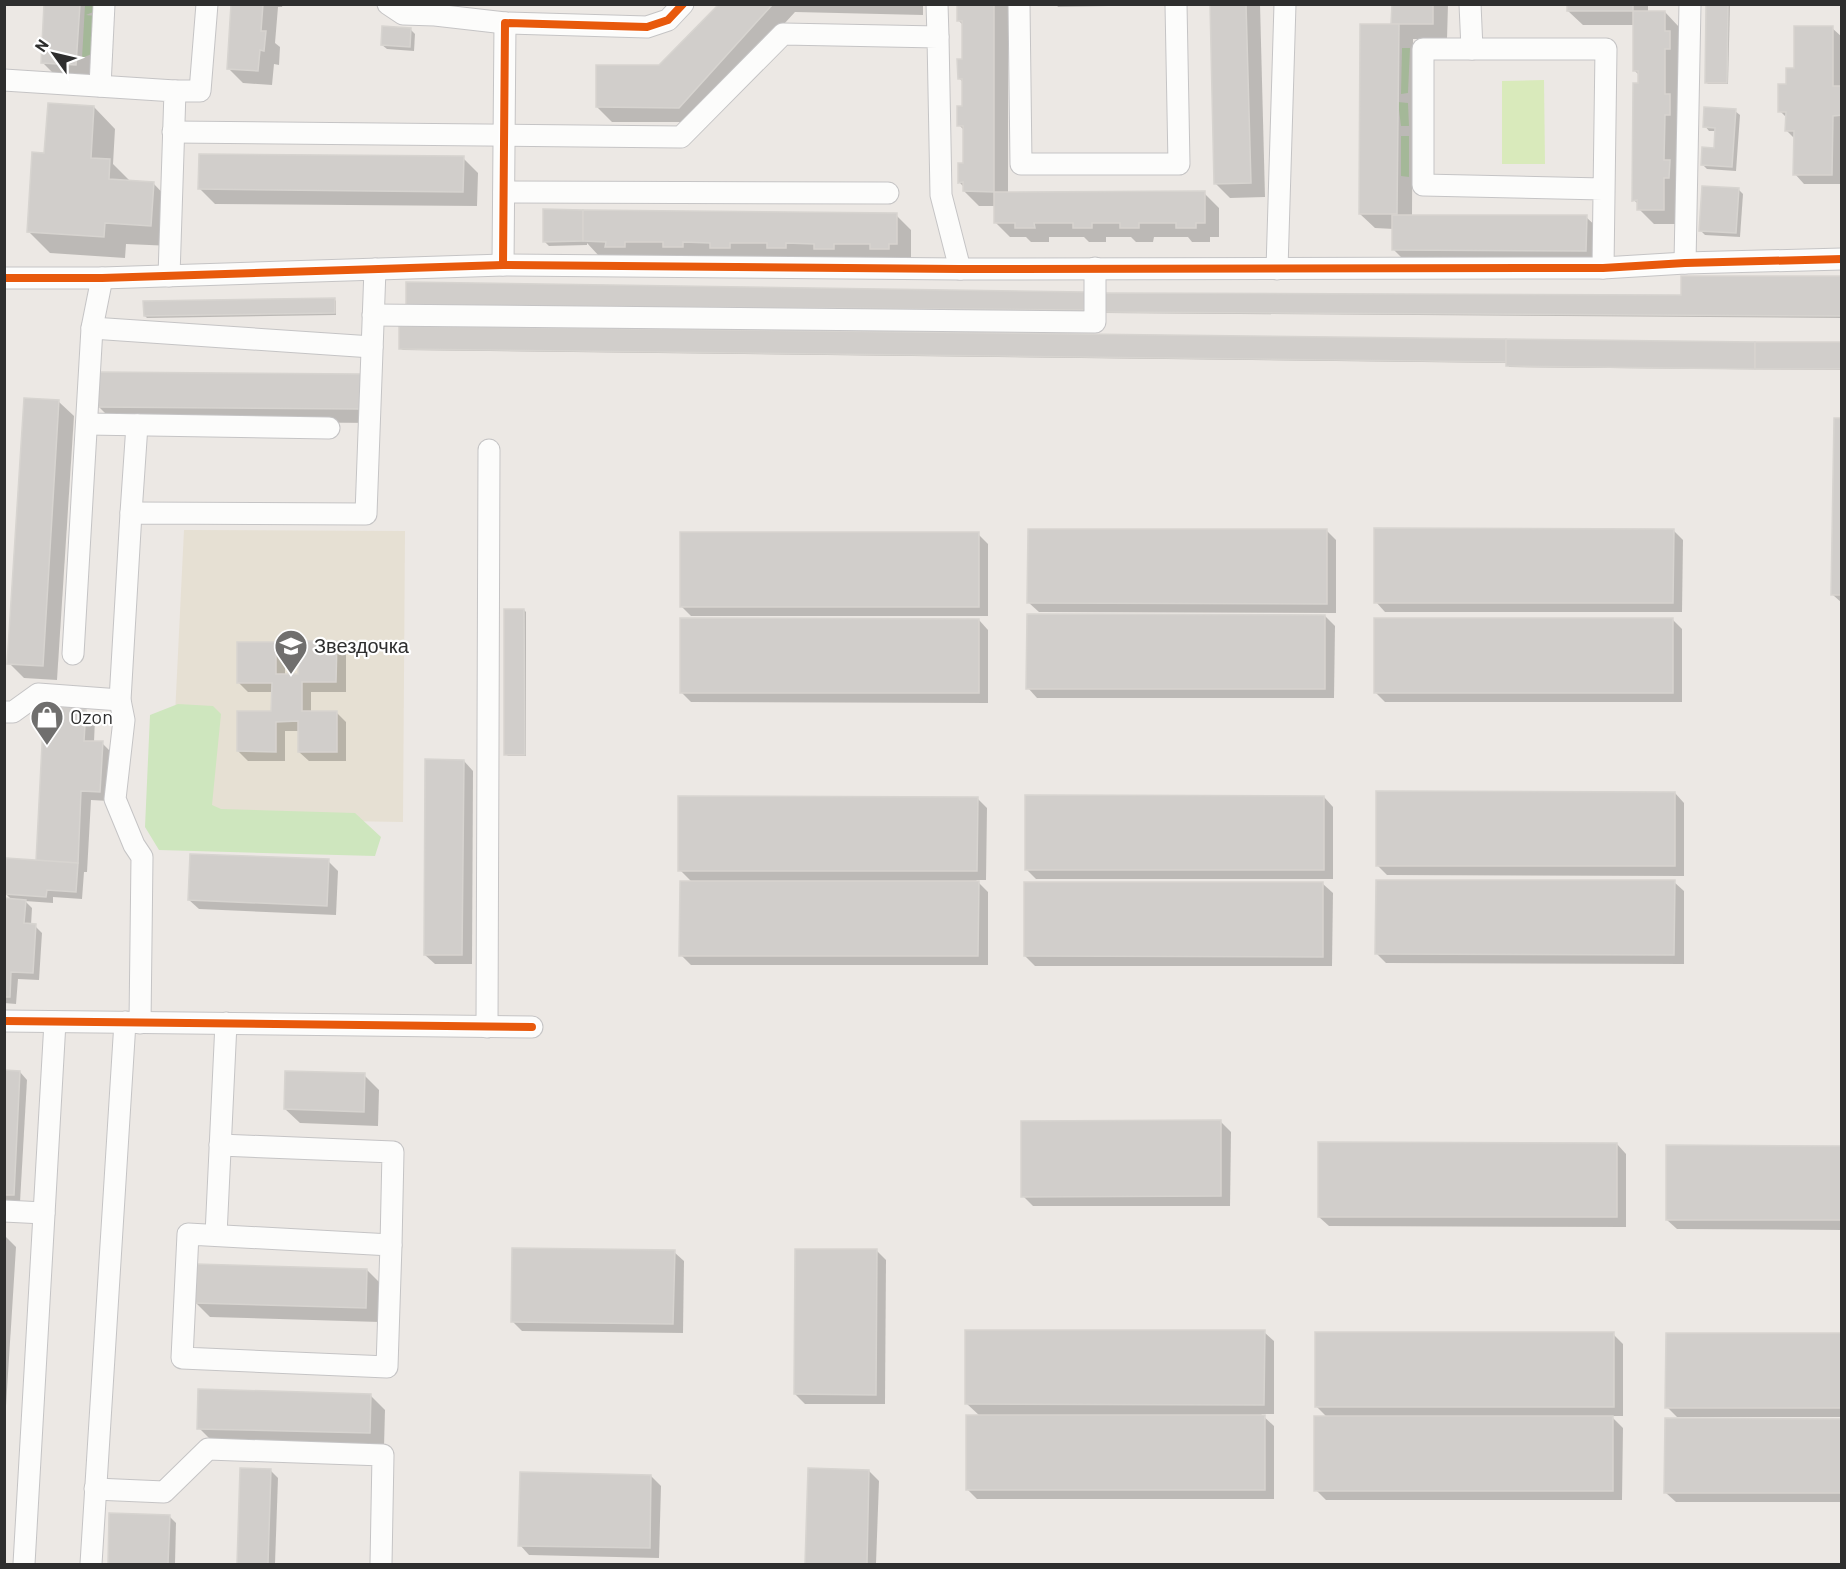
<svg xmlns="http://www.w3.org/2000/svg" width="1846" height="1569" viewBox="0 0 1846 1569" font-family="Barlow,sans-serif">
  <style>
    .education { fill: #e6e0d3 }
    .green { fill: #cee6be }
    .pitch { fill: #d9eabb }
    .shadow { fill: #0003 }
    .building { fill: #d1cecb; stroke: #d7d4d0; stroke-width: 1.5 }
    .lines { fill: none; stroke-linecap: round; stroke-linejoin: round }
    .minor-casing { stroke: #c5c4c5; stroke-width: 23 }
    .minor { stroke: #fcfcfb; stroke-width: 21 }
    .cycleway-casing { stroke: #fff; stroke-width: 11 }
    .cycleway { stroke: #e8590c; stroke-width: 8 }
    .labels { text-anchor: middle; stroke-width: 4.5; stroke-linejoin: round; paint-order: stroke }
    .poi-label { font-size: 20px; fill: #2e2e2e; stroke: #fff; text-anchor: start }
  </style>
  <rect width="100%" height="100%" fill="#ece8e4"/>
  <!-- education -->
  <polygon class="education" points="184,530 405,531 403,822 170,818"/>
  <!-- green -->
  <g class="green">
    <polygon points="85,5 98,5 98,10 86,15 96,16 94,53 82,58"/>
    <polygon points="1402,48 1410,48 1408,93 1401,94"/>
    <polygon points="1398,102 1408,103 1409,126 1401,126"/>
    <polygon points="1401,136 1409,136 1409,177 1401,176"/>
    <polygon points="178,704 213,706 221,714 212,805 221,809 355,813 381,837 375,856 159,850 145,827 150,715"/>
  </g>
  <!-- pitch -->
  <polygon class="pitch" points="1544,80 1545,164 1502,164 1502,81"/>
  <!-- shadow -->
  <g class="shadow">
    <polygon points="46,4 95,4 90,79 57,77 42,62"/>
    <polygon points="233,4 283,4 282,7 278,7 275,43 280,47 279,65 274,64 272,85 243,83 228,68"/>
    <polygon points="721,4 923,4 923,15 795,12 694,122 612,122 597,107 659,67"/>
    <polygon points="959,4 1008,4 1008,193 1204,193 1219,208 1219,237 1210,237 1210,242 1192,242 1188,237 1154,237 1153,242 1136,242 1131,237 1106,237 1106,242 1089,242 1084,237 1049,237 1049,242 1031,242 1026,237 1010,237 996,223 996,206 979,206 964,191 964,187 959,182 964,164 964,130 959,125 964,108 964,83 959,78 964,61 964,26 959,21"/>
    <polygon points="1056,4 1160,4 1160,5 1058,7"/>
    <polygon points="1211,4 1260,4 1265,197 1230,198 1216,184"/>
    <polygon points="1393,4 1448,4 1447,39 1413,39 1412,216 1586,217 1601,231 1601,265 1408,264 1394,250 1394,229 1375,228 1360,214 1393,26"/>
    <polygon points="1568,4 1648,4 1648,12 1665,12 1679,27 1678,224 1654,224 1639,209 1639,205 1634,200 1639,75 1634,70 1635,25 1583,25 1568,11"/>
    <polygon points="1708,4 1730,4 1728,84 1708,84 1706,82"/>
    <polygon points="1832,28 1842,37 1841,184 1804,184 1795,174 1795,139 1787,131 1787,118 1780,111 1787,86 1795,69"/>
    <polygon points="410,29 415,34 414,51 387,49 382,45"/>
    <polygon points="94,107 115,129 113,164 131,182 153,183 174,205 172,246 126,244 125,258 50,253 28,231 46,155"/>
    <polygon points="1735,111 1740,115 1736,171 1707,169 1702,164 1715,149 1717,131 1709,131 1705,126"/>
    <polygon points="463,158 478,173 477,206 215,204 200,189"/>
    <polygon points="1739,190 1743,194 1740,237 1705,235 1700,230"/>
    <polygon points="896,215 911,230 911,259 599,256 587,243 587,245 549,246 544,241"/>
    <polygon points="1842,278 1842,318 1105,313 1103,311 1682,296"/>
    <polygon points="1084,294 1086,311 410,306"/>
    <polygon points="334,299 336,301 336,315 147,318 145,316"/>
    <polygon points="1842,344 1842,370 1509,367 1508,363 403,350 401,349"/>
    <polygon points="361,375 375,423 113,421 98,406"/>
    <polygon points="59,402 74,416 57,680 24,678 9,663"/>
    <polygon points="1842,420 1842,603 1833,595"/>
    <polygon points="1326,530 1336,540 1336,613 1039,612 1029,603"/>
    <polygon points="1673,530 1683,540 1682,612 1385,612 1376,602"/>
    <polygon points="978,534 988,544 988,616 691,616 681,606"/>
    <polygon points="524,610 526,612 526,756 508,756 506,754"/>
    <polygon points="1325,616 1335,626 1334,698 1037,698 1028,688"/>
    <polygon points="1672,619 1682,629 1682,702 1385,702 1375,692"/>
    <polygon points="979,620 988,630 988,703 691,702 681,692"/>
    <polygon points="336,643 346,652 346,692 311,692 311,712 336,712 346,722 346,761 309,761 299,752 299,731 285,731 285,761 248,761 238,751 273,712 273,692 248,692 238,682 275,644 285,654 285,676 299,676"/>
    <polygon points="85,710 95,719 94,742 102,743 112,753 109,801 91,800 87,872 84,872 82,899 53,897 53,903 25,901 32,908 31,925 35,926 42,933 39,980 18,979 16,1004 4,1003 4,900 12,900 5,893 37,862"/>
    <polygon points="464,761 473,771 472,964 435,964 425,955"/>
    <polygon points="1675,793 1684,803 1684,876 1387,875 1378,866"/>
    <polygon points="1324,797 1333,807 1333,879 1036,879 1026,869"/>
    <polygon points="977,798 987,808 986,880 976,880 988,892 988,965 691,965 681,955 692,882 680,870"/>
    <polygon points="328,861 338,871 336,915 199,909 189,900"/>
    <polygon points="1674,882 1684,891 1684,964 1386,963 1377,954"/>
    <polygon points="1323,884 1333,893 1332,966 1035,966 1025,956"/>
    <polygon points="4,1072 20,1072 27,1080 20,1202 4,1201"/>
    <polygon points="364,1075 379,1090 378,1126 300,1123 285,1109"/>
    <polygon points="1221,1122 1231,1132 1230,1206 1033,1206 1023,1196"/>
    <polygon points="1617,1144 1626,1154 1626,1227 1329,1226 1319,1217"/>
    <polygon points="1842,1147 1842,1230 1677,1229 1667,1220"/>
    <polygon points="4,1235 16,1247 4,1438"/>
    <polygon points="876,1250 886,1260 885,1404 805,1404 795,1394"/>
    <polygon points="674,1252 684,1261 683,1333 522,1331 512,1321"/>
    <polygon points="367,1270 382,1285 380,1322 210,1317 195,1302"/>
    <polygon points="1264,1332 1274,1341 1274,1414 1261,1414 1274,1426 1274,1499 977,1499 967,1489 980,1416 967,1404"/>
    <polygon points="1613,1334 1623,1344 1623,1416 1611,1416 1623,1428 1622,1500 1326,1500 1316,1490 1328,1418 1316,1406"/>
    <polygon points="1842,1335 1842,1417 1677,1417 1667,1407"/>
    <polygon points="371,1396 385,1410 384,1447 214,1443 199,1428"/>
    <polygon points="1842,1420 1842,1502 1676,1502 1666,1493"/>
    <polygon points="242,1470 271,1471 278,1478 275,1564 238,1564"/>
    <polygon points="809,1470 869,1471 879,1481 876,1564 807,1564"/>
    <polygon points="651,1476 661,1486 659,1558 529,1555 520,1545"/>
    <polygon points="169,1516 176,1523 175,1564 109,1564"/>
  </g>
  <!-- building -->
  <g class="building">
    <polygon points="44,4 80,4 76,65 41,63"/>
    <polygon points="231,4 263,4 261,31 266,31 264,51 260,50 258,71 227,69"/>
    <polygon points="719,4 773,4 679,108 596,107 596,65 659,65"/>
    <polygon points="957,4 994,4 994,192 963,191 963,182 958,183 958,163 963,163 963,126 957,126 957,106 962,106 962,79 958,79 957,59 962,59 962,21 957,21"/>
    <polygon points="1210,4 1246,4 1251,183 1214,184"/>
    <polygon points="1392,4 1433,4 1433,24 1391,24"/>
    <rect x="1567" y="4" width="66" height="7"/>
    <polygon points="1706,4 1728,4 1727,83 1705,83"/>
    <polygon points="1633,11 1665,11 1665,31 1670,31 1670,49 1665,49 1665,94 1670,94 1670,115 1665,115 1664,160 1670,160 1669,178 1664,178 1664,210 1637,210 1637,200 1632,201 1633,83 1638,83 1638,71 1633,71"/>
    <polygon points="1360,24 1399,24 1397,214 1359,214"/>
    <polygon points="382,26 411,28 410,47 381,45"/>
    <polygon points="1794,26 1833,26 1833,86 1842,86 1842,115 1833,116 1832,175 1793,175 1794,131 1785,131 1786,112 1778,112 1778,84 1786,84 1786,68 1794,68"/>
    <polygon points="48,103 94,106 91,158 110,159 109,179 154,182 151,226 105,223 104,237 27,232 32,152 44,153"/>
    <polygon points="1704,107 1736,109 1732,167 1701,165 1702,147 1714,148 1715,128 1703,127"/>
    <polygon points="199,154 464,156 463,192 198,189"/>
    <polygon points="1702,186 1739,188 1736,233 1699,231"/>
    <polygon points="1205,191 1205,223 1196,223 1196,228 1176,228 1176,223 1139,223 1139,228 1120,228 1120,223 1092,223 1092,228 1073,228 1073,223 1034,223 1035,228 1015,228 1015,223 994,223 994,192"/>
    <polygon points="543,209 583,210 583,241 543,242"/>
    <polygon points="583,210 897,213 897,244 889,244 889,249 870,249 870,244 834,244 834,249 814,249 814,244 786,243 786,248 767,248 767,243 730,243 730,248 710,248 710,243 683,242 683,247 663,247 663,242 625,242 625,247 605,247 606,242 583,241"/>
    <polygon points="1392,215 1587,215 1586,251 1392,250"/>
    <polygon points="1681,276 1842,276 1842,316 1101,312 1102,293 1681,295"/>
    <polygon points="406,282 1085,292 1084,310 406,305"/>
    <polygon points="335,298 335,313 144,316 143,301"/>
    <polygon points="399,326 1506,339 1506,362 399,349"/>
    <polygon points="1506,339 1755,342 1755,369 1506,366"/>
    <rect x="1755" y="342" width="87" height="27"/>
    <polygon points="97,372 361,374 361,409 96,407"/>
    <polygon points="24,398 59,400 43,666 7,664"/>
    <polygon points="1834,418 1842,418 1842,595 1831,595"/>
    <polygon points="1374,528 1674,529 1673,603 1374,603"/>
    <polygon points="1028,529 1327,529 1327,604 1027,603"/>
    <rect x="680" y="532" width="299" height="75"/>
    <polygon points="504,609 524,609 525,755 504,755"/>
    <polygon points="1027,614 1325,615 1325,689 1026,689"/>
    <polygon points="680,618 979,619 979,693 680,693"/>
    <rect x="1374" y="618" width="299" height="75"/>
    <polygon points="298,641 337,641 336,682 302,682 302,711 337,711 337,752 298,752 298,721 276,722 276,752 237,751 237,711 271,711 272,683 237,683 237,642 276,642 276,674 298,674"/>
    <polygon points="44,706 86,708 84,741 103,741 100,792 81,791 78,863 36,861"/>
    <polygon points="425,759 464,760 462,955 424,955"/>
    <polygon points="1376,791 1675,792 1675,866 1376,866"/>
    <polygon points="1025,795 1324,796 1324,870 1025,870"/>
    <polygon points="678,796 978,797 977,871 678,871"/>
    <polygon points="190,854 329,859 327,906 188,900"/>
    <polygon points="6,858 78,863 76,892 47,890 46,897 4,894"/>
    <polygon points="1376,880 1675,880 1674,955 1375,954"/>
    <polygon points="680,881 979,881 978,956 679,956"/>
    <polygon points="1024,882 1323,882 1323,957 1024,956"/>
    <polygon points="4,898 26,900 24,923 36,924 33,973 11,972 10,997 4,997"/>
    <polygon points="4,1070 20,1071 14,1195 4,1195"/>
    <polygon points="285,1071 365,1073 364,1112 284,1109"/>
    <polygon points="1221,1120 1221,1196 1021,1197 1021,1121"/>
    <polygon points="1318,1142 1617,1143 1617,1217 1318,1217"/>
    <polygon points="1666,1145 1842,1146 1842,1220 1666,1220"/>
    <polygon points="512,1248 675,1250 673,1324 511,1322"/>
    <polygon points="795,1249 877,1249 876,1395 794,1394"/>
    <polygon points="195,1264 367,1269 366,1308 194,1303"/>
    <polygon points="965,1330 1265,1330 1264,1405 965,1404"/>
    <rect x="1315" y="1332" width="299" height="75"/>
    <polygon points="1666,1333 1842,1333 1842,1408 1665,1408"/>
    <polygon points="198,1389 371,1394 370,1433 197,1429"/>
    <rect x="966" y="1415" width="299" height="75"/>
    <rect x="1314" y="1416" width="299" height="75"/>
    <polygon points="1665,1418 1842,1419 1842,1493 1664,1493"/>
    <polygon points="240,1468 271,1469 268,1564 237,1564"/>
    <polygon points="808,1468 869,1470 867,1564 805,1564"/>
    <polygon points="520,1472 651,1475 650,1548 518,1546"/>
    <polygon points="109,1513 170,1515 168,1564 108,1564"/>
  </g>
  <g class="lines">
    <defs>
      <g id="minor">
        <polyline points="388,4 403,14 435,15 505,23"/>
        <polyline points="937,4 938,37"/>
        <polyline points="1019,4 1021,164 1179,164 1176,4"/>
        <polyline points="1470,4 1472,49"/>
        <polyline points="4,80 175,91 169,276"/>
        <polyline points="100,86 104,4"/>
        <polyline points="175,91 200,91 207,4"/>
        <polyline points="173,132 681,137 783,34 938,37 941,195 960,269"/>
        <polyline points="504,192 888,193"/>
        <polyline points="1685,263 1690,4"/>
        <polyline points="503,265 505,23 647,27 668,20 683,4"/>
        <polyline points="1603,268 1606,49 1423,49 1423,185 1603,189"/>
        <polyline points="1277,269 1285,4"/>
        <polyline points="4,278 102,278 503,265 960,269 1603,268 1685,263 1842,259"/>
        <polyline points="373,315 1095,322 1095,268"/>
        <polyline points="92,328 372,347"/>
        <polyline points="87,424 329,428"/>
        <polyline points="131,513 137,425"/>
        <polyline points="73,654 92,328 102,278"/>
        <polyline points="4,712 13,712 38,694 120,700"/>
        <polyline points="4,1021 532,1027"/>
        <polyline points="140,1023 142,857 134,845 115,799 124,720 120,700 131,513 366,514 375,269"/>
        <polyline points="487,1027 489,450"/>
        <polyline points="220,1145 393,1152 391,1245"/>
        <polyline points="4,1211 44,1213"/>
        <polygon points="188,1234 391,1245 387,1367 182,1358"/>
        <polyline points="216,1235 226,1023"/>
        <polyline points="95,1489 164,1492 208,1449 383,1455 381,1564"/>
        <polyline points="24,1564 55,1022"/>
        <polyline points="91,1564 125,1022"/>
      </g>
    </defs>
    <!-- minor casing -->
    <use href="#minor" class="minor-casing"/>
    <!-- minor -->
    <use href="#minor" class="minor"/>
    <defs>
      <g id="cycleway">
        <polyline points="503,265 505,23 647,27 668,20 683,4"/>
        <polyline points="4,278 102,278 503,265 960,269 1603,268 1685,263 1842,259"/>
        <polyline points="4,1021 532,1027"/>
      </g>
    </defs>
    <!-- cycleway casing -->
    <use href="#cycleway" class="cycleway-casing"/>
    <!-- cycleway -->
    <use href="#cycleway" class="cycleway"/>
  </g>
  <!-- icons -->
  <defs>
    <symbol id="school-pin" viewBox="-11 -11 22 30"><path d="M0 17L-7.5 6A9.5 9.5 0 1 1 7.5 6Z" fill="#706f6e" stroke="#fff"/><path d="M0-5L7-2L0 1L-7-2ZM-4 1L0 2.5L4 1V4Q0 6-4 4Z" fill="#fff"/></symbol>
    <symbol id="shop-pin" viewBox="-11 -11 22 30"><path d="M0 17L-7.5 6A9.5 9.5 0 1 1 7.5 6Z" fill="#706f6e" stroke="#fff"/><path d="M-5-2.5h2.3a2.7 3.5 0 0 1 5.4 0H5L5.5 6h-11ZM-1.5-2.5h3a1.5 2.3 0 0 0-3 0Z" fill="#fff"/></symbol>
  </defs>
  <g fill-rule="evenodd">
    <use href="#school-pin" x="272" y="627" width="38" height="52"/>
    <use href="#shop-pin" x="28" y="698" width="38" height="52"/>
  </g>
  <g class="labels">
    <!-- poi labels -->
    <g class="poi-label">
      <text x="314" y="653">Звездочка</text>
      <text x="70" y="724">Ozon</text>
    </g>
  </g>
  <!-- border -->
  <rect width="1846" height="1569" fill="none" stroke="#2e2e2e" stroke-width="12"/>
  <!-- north arrow -->
  <g transform="translate(54 54) rotate(304)" stroke="#ffffff" stroke-width="4.5" paint-order="stroke">
  <path d="M0-4.5L10 22L0 15L-10 22Z" fill="#2e2e2e"/>
  <text y="-9" font-size="16" font-weight="bold" text-anchor="middle" fill="#2e2e2e">N</text>
  </g>
</svg>
